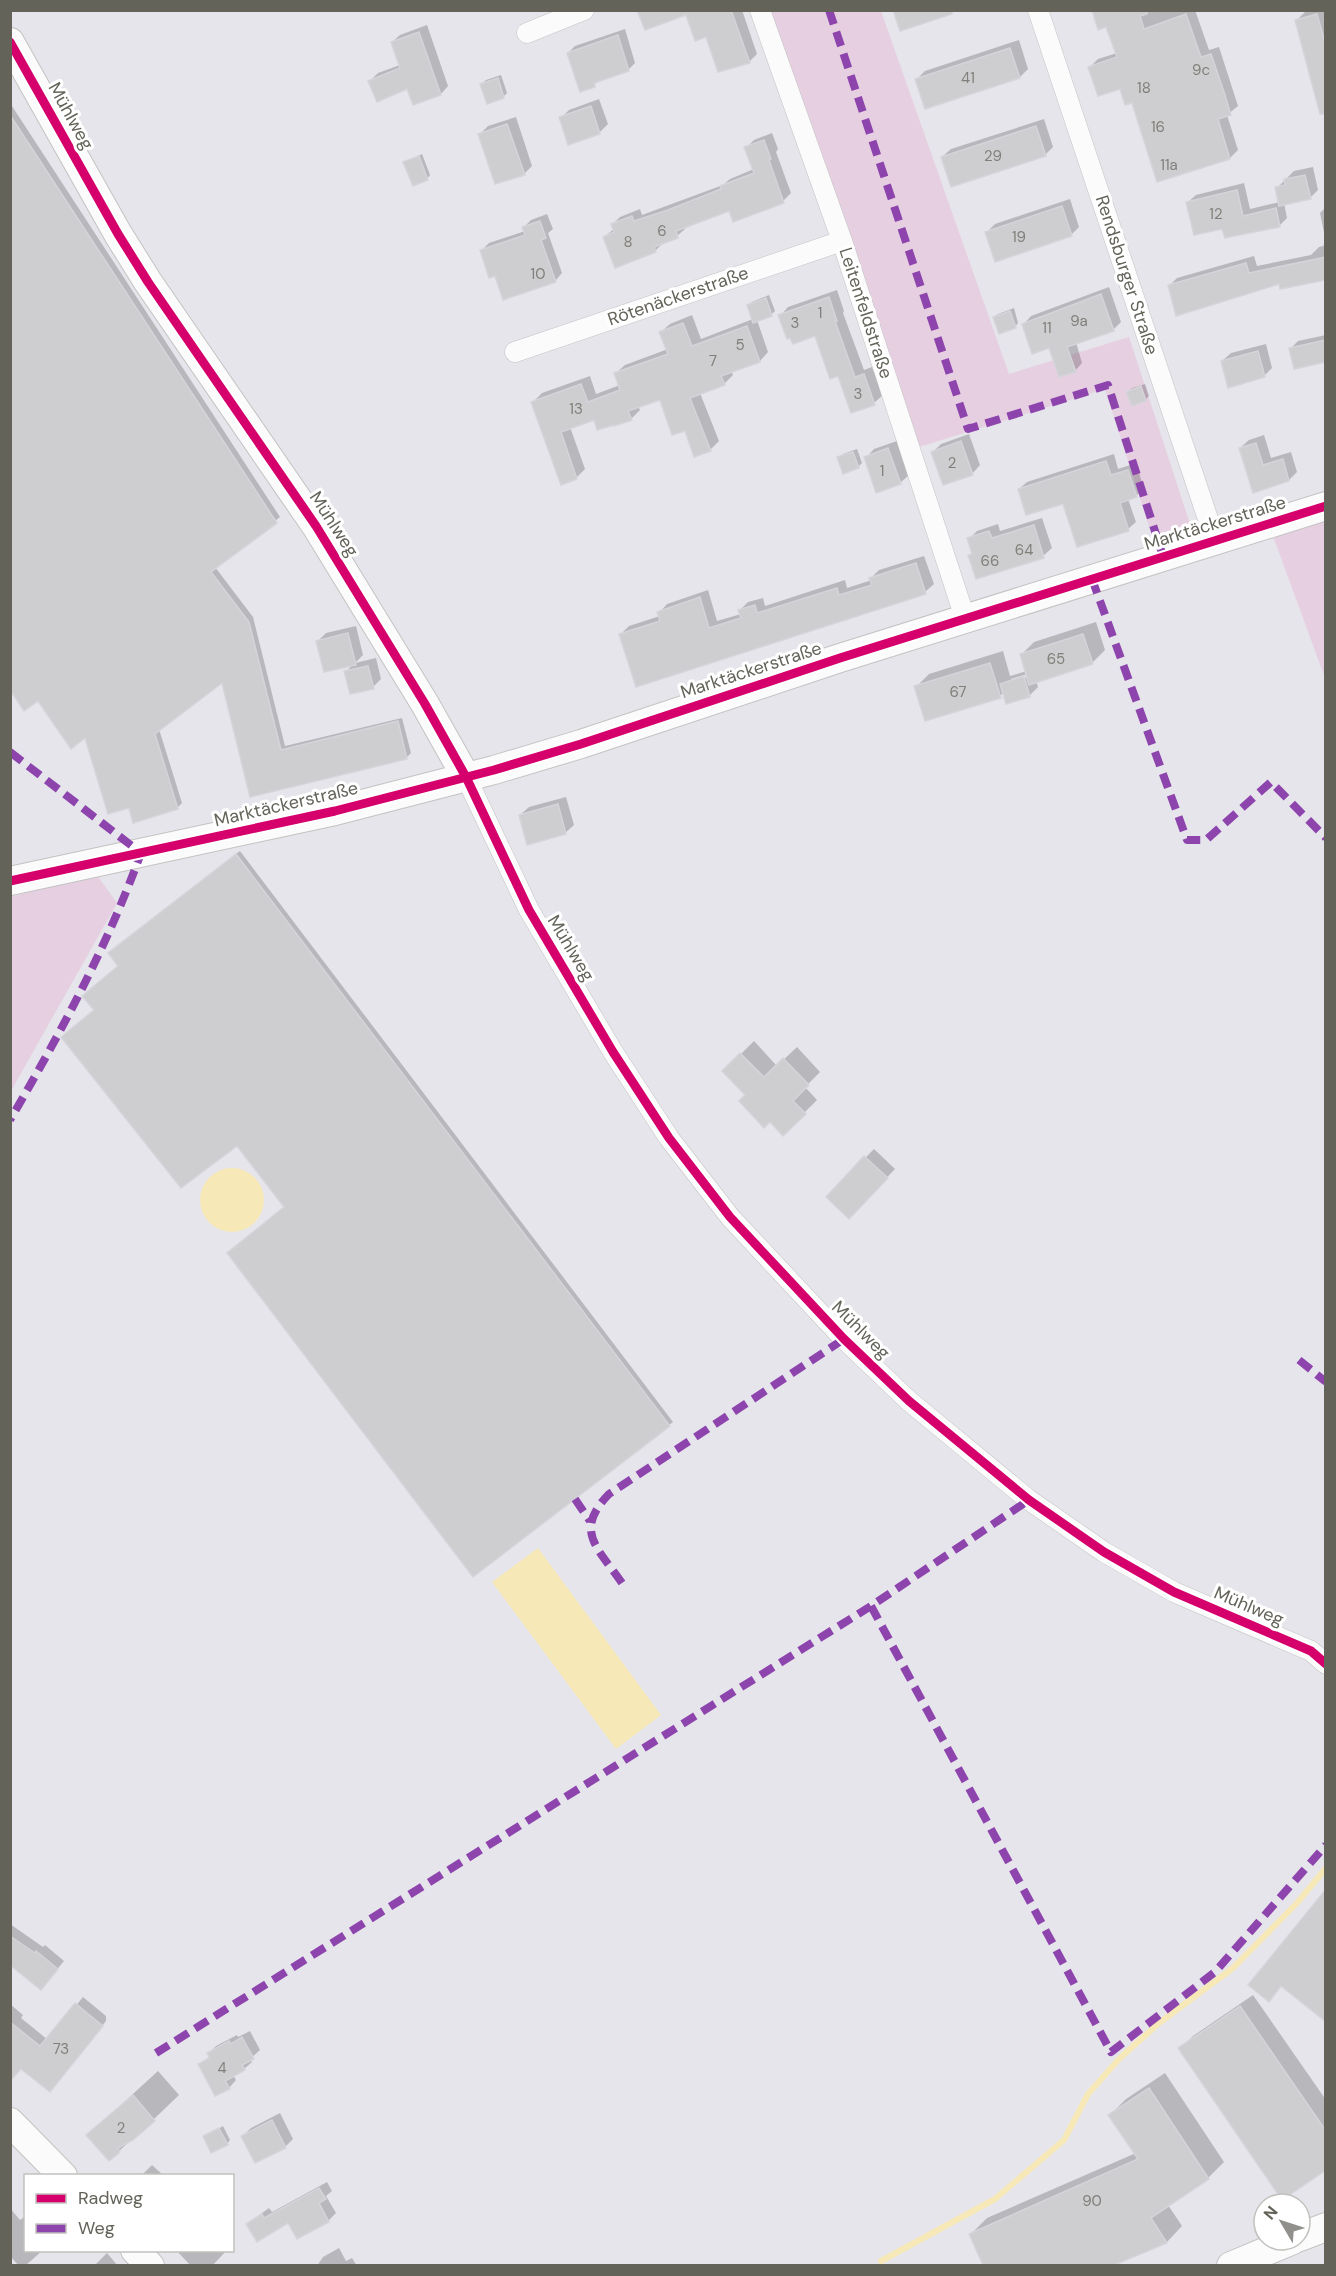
<svg xmlns="http://www.w3.org/2000/svg" width="1336" height="2276" viewBox="0 0 1336 2276" font-family="'DM Sans',sans-serif">
  <style>
    .green { fill: #e6cfe1 }
    .water { fill: #f7e8b7 }
    .shadow { fill: #0003; fill-rule: evenodd }
    .lines { fill: none; stroke-linecap: round; stroke-linejoin: round }
    .stream { stroke: #f7e8b7; stroke-width: 6 }
    .building { fill: #ceced1; stroke: #d4d4da; stroke-width: 1.5 }
    .street-casing { stroke: #c4c4c3; stroke-width: 21 }
    .secondary-casing { stroke: #c3c3c2; stroke-width: 30 }
    .street { stroke: #fbfbfc; stroke-width: 20 }
    .secondary { stroke: #fbfbfc; stroke-width: 28 }
    .quiet { stroke: #8e44ad; stroke-width: 8; stroke-dasharray: 15 8; stroke-linecap: butt }
    .cycleway-casing { stroke: #fff; stroke-width: 13 }
    .cycleway { stroke: #d6006c; stroke-width: 9 }
    .labels { text-anchor: middle; stroke-width: 6; stroke-linejoin: round; paint-order: stroke }
    .number-label { font-size: 15px; fill: #807f79 }
    .street-label { font-size: 18px; fill: #64635a; stroke: #fff }
  </style>
  <rect width="100%" height="100%" fill="#e5e5eb"/>
  <!-- green -->
  <g class="green">
    <polygon points="768,11 881,11 1009,374 1129,337 1193,533 1155,545 1105,389 919,447"/>
    <polygon points="1325,522 1325,678 1273,536"/>
    <polygon points="96,874 117,903 11,1091 11,897"/>
  </g>
  <!-- water -->
  <g class="water">
    <circle cx="232" cy="1200" r="32"/>
    <polygon points="538,1548 661,1715 616,1749 492,1582"/>
  </g>
  <!-- shadow -->
  <g class="shadow">
    <polygon points="639,10 742,10 757,54 749,62 707,35 687,13"/>
    <polygon points="1093,10 1195,10 1209,50 1219,47 1238,106 1227,115 1238,150 1230,158 1158,180 1133,101 1121,87 1090,67 1098,59 1117,53 1107,25"/>
    <polygon points="1310,10 1326,10 1326,114 1319,86 1297,20 1305,12"/>
    <polygon points="427,25 448,86 441,94 414,103 408,87 370,81 378,73 400,65 392,42 400,35"/>
    <polygon points="625,29 635,63 628,70 600,79 594,85 568,53 575,46"/>
    <polygon points="1019,40 1028,69 1020,77 917,79 925,71"/>
    <polygon points="501,75 507,93 503,97 482,84 486,80"/>
    <polygon points="599,99 608,124 600,132 569,143 561,118 569,110"/>
    <polygon points="10,103 280,517 215,567 253,617 285,746 402,718 411,753 406,758 251,796 223,680 159,729 182,803 177,808 130,806 86,736 38,699 10,687"/>
    <polygon points="516,117 532,166 524,174 480,134 488,126"/>
    <polygon points="1044,119 1053,147 1045,155 942,157 951,149"/>
    <polygon points="772,133 778,149 776,152 791,193 783,201 730,209 684,226 685,229 677,236 663,243 655,251 604,237 614,229 612,225 620,217 640,209 642,215 677,202 723,185 730,179 754,169 746,148 754,140"/>
    <polygon points="422,154 430,175 427,179 405,163"/>
    <polygon points="1313,167 1318,190 1310,198 1284,203 1287,218 1280,225 1226,236 1223,227 1188,202 1196,195 1244,183 1250,209 1280,202 1277,188 1294,171"/>
    <polygon points="1070,199 1079,227 1071,235 987,232 995,224"/>
    <polygon points="1326,207 1326,242 1320,213"/>
    <polygon points="547,214 553,229 548,233 562,273 555,281 496,274 481,251 489,243 525,231 524,227 531,220"/>
    <polygon points="1326,245 1326,277 1280,282 1169,286 1177,278 1254,256 1257,266 1311,255 1319,247"/>
    <polygon points="1109,287 1121,322 1113,330 1076,342 1082,363 1075,371 1050,346 1024,324 1031,316"/>
    <polygon points="837,290 844,311 843,313 864,370 872,367 883,395 874,403 839,374 816,334 780,316 788,307"/>
    <polygon points="769,295 775,311 771,315 757,320 768,352 760,361 731,371 733,375 724,384 700,393 719,441 710,450 686,429 661,398 638,406 640,410 631,419 595,419 570,427 585,469 576,478 533,402 542,393 590,376 596,394 620,385 616,373 625,365 668,349 661,332 670,324 692,315 701,339 753,319 749,305 752,302"/>
    <polygon points="1014,308 1018,323 1015,327 994,317 998,314"/>
    <polygon points="1326,335 1326,370 1323,361 1291,348 1298,341"/>
    <polygon points="1266,344 1272,368 1264,376 1222,361 1231,353"/>
    <polygon points="1145,384 1149,396 1145,400 1128,392 1132,388"/>
    <polygon points="969,434 980,465 972,474 933,452 941,444"/>
    <polygon points="1264,435 1271,458 1291,452 1297,472 1289,480 1254,491 1240,448 1249,440"/>
    <polygon points="897,441 909,475 900,483 866,458 874,449"/>
    <polygon points="857,449 862,463 858,467 839,458 843,454"/>
    <polygon points="1114,454 1118,469 1136,463 1144,489 1136,496 1128,499 1136,522 1128,529 1064,502 1019,489 1027,482"/>
    <polygon points="1042,518 1052,548 1043,556 970,555 973,552 969,539 977,531 998,524 1000,531"/>
    <polygon points="924,556 934,584 925,592 637,685 621,634 629,626 660,616 659,613 667,604 708,590 717,621 741,614 740,610 748,602 763,598 765,606 845,580 847,588 872,580 871,578 879,570"/>
    <path d="M1096 622 1105 650 1092 663 1036 681 1038 687 1029 696 1004 692 1000 696 916 687 929 674 1003 651 1010 676 1027 671 1021 655 1034 642ZM1030 673 1031 676 1011 682V679Z"/>
    <polygon points="356,626 363,655 355,663 376,658 381,679 373,687 346,672 354,663 318,641 326,633"/>
    <polygon points="566,797 574,825 565,833 520,815 529,807"/>
    <polygon points="240,851 673,1422 669,1425 286,1206 238,1144 120,966 113,950"/>
    <polygon points="754,1041 777,1066 797,1047 820,1072 805,1087 817,1100 783,1134 724,1071"/>
    <polygon points="874,1149 895,1169 849,1217 828,1196"/>
    <polygon points="10,1924 43,1947 45,1945 64,1961 48,1980 10,1963"/>
    <polygon points="1253,1995 1326,2100 1326,2168 1180,2049 1193,2036"/>
    <polygon points="83,1997 106,2016 106,2021 57,2082 10,2052 10,2004 23,2015 21,2018 48,2040"/>
    <polygon points="250,2031 260,2050 250,2059 252,2062 244,2069 233,2075 236,2080 229,2088 200,2065 211,2055 209,2053 216,2046 237,2035 238,2037"/>
    <polygon points="158,2071 179,2095 154,2119 119,2151 88,2135"/>
    <polygon points="1165,2073 1224,2162 1208,2178 1168,2205 1182,2226 1167,2242 1111,2266 985,2266 971,2234 987,2218 1136,2153 1110,2115 1126,2099"/>
    <polygon points="280,2113 293,2139 285,2147 243,2136 251,2128"/>
    <polygon points="223,2126 230,2140 227,2144 205,2137"/>
    <polygon points="152,2165 164,2176 141,2176"/>
    <polygon points="327,2182 332,2191 326,2196 336,2213 329,2220 297,2237 289,2221 247,2224 269,2208 272,2212"/>
    <polygon points="10,2208 20,2220 26,2216 26,2250 43,2250 25,2266 19,2266 10,2256"/>
    <polygon points="339,2248 346,2261 352,2258 357,2266 317,2266 323,2257"/>
    <polygon points="176,2250 227,2250 212,2266 191,2266"/>
    <polygon points="107,2253 118,2266 94,2266"/>
  </g>
  <g class="lines">
    <!-- stream -->
    <polyline class="stream" points="881,2261 995,2199 1064,2140 1088,2094 1119,2059 1159,2023 1233,1968 1297,1903 1326,1868"/>
  </g>
  <!-- building -->
  <g class="building">
    <polygon points="637,10 731,10 750,63 718,72 706,37 695,41 686,15 645,30"/>
    <polygon points="893,10 952,10 952,14 900,31"/>
    <polygon points="1092,10 1147,10 1147,14 1140,16 1144,29 1186,14 1201,57 1211,54 1224,92 1231,115 1218,119 1230,159 1157,182 1132,103 1125,105 1120,89 1098,96 1088,67 1117,57 1106,27 1098,30"/>
    <polygon points="1317,14 1326,46 1326,114 1320,114 1295,20"/>
    <polygon points="419,32 441,95 413,105 407,89 377,102 368,81 400,68 391,42"/>
    <polygon points="618,35 629,71 594,83 595,87 580,92 567,53"/>
    <polygon points="1010,48 1020,78 925,109 915,79"/>
    <polygon points="498,78 504,98 487,104 480,84"/>
    <polygon points="591,106 600,134 568,145 559,117"/>
    <polygon points="10,115 277,523 211,572 249,622 281,750 398,721 407,759 250,797 222,683 155,734 178,809 133,823 129,808 108,814 85,738 71,749 38,701 24,711 10,690"/>
    <polygon points="507,124 525,175 495,184 478,134"/>
    <polygon points="1036,126 1046,156 951,187 941,157"/>
    <polygon points="764,140 771,159 769,160 784,203 733,222 729,211 676,231 678,238 654,247 656,252 615,268 603,237 614,232 611,224 632,216 634,221 668,210 721,189 720,186 754,173 744,147"/>
    <polygon points="419,156 428,180 413,186 403,162"/>
    <polygon points="1305,175 1311,199 1279,206 1275,187 1285,185 1284,179"/>
    <polygon points="1237,190 1243,216 1276,208 1280,227 1225,238 1222,229 1194,235 1186,202"/>
    <polygon points="1062,206 1072,236 995,262 985,232"/>
    <polygon points="540,221 546,238 541,240 556,282 503,300 495,276 489,278 480,250 525,235 522,227"/>
    <polygon points="1326,257 1326,280 1280,289 1279,284 1176,316 1168,285 1246,263 1249,273"/>
    <polygon points="1101,294 1114,331 1067,347 1076,372 1059,377 1049,348 1032,354 1022,324"/>
    <polygon points="829,297 837,321 835,321 855,377 864,374 875,405 851,413 838,376 830,379 815,336 793,344 790,338 787,339 778,315"/>
    <polygon points="766,298 772,316 753,323 747,305"/>
    <polygon points="1010,311 1016,328 999,334 993,317"/>
    <polygon points="683,323 692,346 747,326 760,362 721,376 725,385 690,398 711,451 694,457 685,431 672,435 660,400 628,411 632,420 614,426 614,425 597,430 594,420 561,432 577,479 561,485 531,402 581,384 588,402 620,390 614,373 668,354 659,332"/>
    <polygon points="1326,340 1326,362 1294,369 1289,348"/>
    <polygon points="1258,351 1265,377 1228,388 1221,361"/>
    <polygon points="1141,386 1146,401 1132,406 1126,392"/>
    <polygon points="961,441 973,475 943,485 931,452"/>
    <polygon points="1256,443 1263,465 1283,459 1289,481 1253,493 1239,448"/>
    <polygon points="888,448 901,484 876,493 864,457"/>
    <polygon points="853,452 859,468 843,474 837,457"/>
    <polygon points="1106,461 1111,475 1128,470 1137,497 1120,503 1129,531 1077,547 1063,504 1026,515 1018,489"/>
    <polygon points="1034,525 1044,558 976,579 968,555 972,554 967,538 989,531 992,538"/>
    <polygon points="916,563 926,594 636,687 619,634 660,621 657,612 700,597 709,628 741,618 738,610 755,605 757,613 837,588 839,595 872,585 869,578"/>
    <polygon points="348,633 356,665 324,672 316,641"/>
    <polygon points="1083,634 1093,664 1029,685 1020,654"/>
    <polygon points="990,663 1001,698 925,721 914,686"/>
    <polygon points="368,666 374,689 350,694 344,671"/>
    <polygon points="1024,676 1030,697 1006,704 1000,684"/>
    <polygon points="558,804 566,834 527,845 519,815"/>
    <polygon points="236,854 670,1426 473,1577 227,1253 284,1207 237,1146 181,1188 61,1037 94,1010 82,996 118,966 108,953"/>
    <polygon points="740,1053 764,1077 783,1058 809,1085 793,1101 806,1114 783,1136 770,1122 764,1128 739,1101 745,1095 722,1071"/>
    <polygon points="864,1156 888,1178 849,1219 826,1197"/>
    <polygon points="1326,1889 1326,2022 1281,1986 1269,2002 1248,1985"/>
    <polygon points="10,1936 35,1953 36,1951 58,1969 41,1990 10,1965"/>
    <polygon points="75,2003 103,2026 50,2092 21,2069 10,2081 10,2022 40,2046"/>
    <polygon points="1240,2006 1326,2131 1326,2170 1282,2200 1178,2048"/>
    <polygon points="242,2037 254,2059 242,2065 245,2070 225,2081 230,2089 215,2096 198,2064 210,2058 207,2053 229,2041 231,2044"/>
    <polygon points="1149,2088 1209,2179 1151,2218 1167,2243 1114,2265 983,2265 969,2234 1138,2159 1108,2115"/>
    <polygon points="133,2095 155,2121 133,2140 118,2148 120,2152 109,2161 86,2135"/>
    <polygon points="272,2120 286,2148 255,2163 241,2136"/>
    <polygon points="219,2128 228,2145 211,2153 203,2136"/>
    <polygon points="319,2188 326,2199 319,2203 329,2222 297,2239 288,2223 257,2242 246,2224 262,2214 264,2218"/>
  </g>
  <g class="lines">
    <defs>
      <g id="street">
        <polyline points="760,10 842,241 965,618"/>
        <polyline points="1038,10 1215,540"/>
        <polyline points="527,33 584,10"/>
        <polyline points="515,352 842,241"/>
        <polyline points="466,777 529,910 613,1052 669,1138 730,1217 844,1339 909,1401 1029,1500 1104,1552 1174,1592 1311,1651 1326,1664"/>
      </g>
      <g id="secondary">
        <polyline points="10,42 118,234 148,282 316,526 425,704 466,777"/>
        <polyline points="10,881 335,811 494,770 581,744 840,658 1326,506"/>
        <polyline points="10,2122 63,2176"/>
        <polyline points="1300,2237 1326,2227"/>
        <polyline points="135,2250 150,2266"/>
        <polyline points="1231,2266 1293,2240"/>
      </g>
    </defs>
    <!-- street casing -->
    <use href="#street" class="street-casing"/>
    <!-- secondary casing -->
    <use href="#secondary" class="secondary-casing"/>
    <!-- street -->
    <use href="#street" class="street"/>
    <!-- secondary -->
    <use href="#secondary" class="secondary"/>
    <!-- quiet -->
    <g class="quiet">
      <polyline points="829,10 968,429 1108,385 1163,556"/>
      <polyline points="1092,579 1187,840 1206,840 1271,782 1326,838"/>
      <path d="M10 752 141 853C107 947 60 1034 10 1120"/>
      <polyline points="1299,1360 1326,1382"/>
      <polyline points="575,1499 590,1521"/>
      <path d="M622 1583C598 1548 573 1531 609 1494L844 1339"/>
      <polyline points="871,1606 1111,2052 1215,1972 1326,1845"/>
      <polyline points="156,2053 871,1606 1029,1500"/>
    </g>
    <defs>
      <g id="cycleway">
        <polyline points="10,42 118,234 148,282 316,526 425,704 466,777 529,910 613,1052 669,1138 730,1217 844,1339 909,1401 1029,1500 1104,1552 1174,1592 1311,1651 1326,1664"/>
        <polyline points="10,881 335,811 494,770 581,744 840,658 1326,506"/>
      </g>
    </defs>
    <!-- cycleway casing -->
    <use href="#cycleway" class="cycleway-casing"/>
    <!-- cycleway -->
    <use href="#cycleway" class="cycleway"/>
  </g>
  <g class="labels">
    <!-- number labels -->
    <g class="number-label">
      <text x="1201" y="75">9c</text>
      <text x="968" y="83">41</text>
      <text x="1144" y="93">18</text>
      <text x="1158" y="132">16</text>
      <text x="993" y="161">29</text>
      <text x="1169" y="170">11a</text>
      <text x="1216" y="219">12</text>
      <text x="662" y="236">6</text>
      <text x="1019" y="242">19</text>
      <text x="628" y="247">8</text>
      <text x="538" y="279">10</text>
      <text x="820" y="318">1</text>
      <text x="1079" y="326">9a</text>
      <text x="795" y="328">3</text>
      <text x="1047" y="333">11</text>
      <text x="740" y="350">5</text>
      <text x="713" y="366">7</text>
      <text x="858" y="399">3</text>
      <text x="576" y="414">13</text>
      <text x="952" y="468">2</text>
      <text x="882" y="476">1</text>
      <text x="1024" y="555">64</text>
      <text x="990" y="566">66</text>
      <text x="1056" y="664">65</text>
      <text x="958" y="697">67</text>
      <text x="61" y="2054">73</text>
      <text x="222" y="2073">4</text>
      <text x="121" y="2133">2</text>
      <text x="1092" y="2206">90</text>
    </g>
    <!-- street labels -->
    <g class="street-label">
      <text transform="translate(71 116) rotate(61)" y="6">Mühlweg</text>
      <text transform="translate(1127 275) rotate(72)" y="6">Rendsburger Straße</text>
      <text transform="translate(678 296) rotate(-19)" y="6">Rötenäckerstraße</text>
      <text transform="translate(866 313) rotate(72)" y="6">Leitenfeldstraße</text>
      <text transform="translate(1215 523) rotate(-17)" y="6">Marktäckerstraße</text>
      <text transform="translate(334 524) rotate(57)" y="6">Mühlweg</text>
      <text transform="translate(751 670) rotate(-18)" y="6">Marktäckerstraße</text>
      <text transform="translate(286 804) rotate(-13)" y="6">Marktäckerstraße</text>
      <text transform="translate(571 948) rotate(59)" y="6">Mühlweg</text>
      <text transform="translate(861 1330) rotate(45)" y="6">Mühlweg</text>
      <text transform="translate(1249 1606) rotate(23)" y="6">Mühlweg</text>
    </g>
  </g>
  <!-- border -->
  <rect width="1336" height="2276" fill="none" stroke="#64635a" stroke-width="24"/>
  <!-- legend -->
  <rect x="24" y="2174" width="210" height="78" fill="#ffffff" stroke="#c1c1bd" stroke-width="1.5"/>
  <rect x="36" y="2194" width="30" height="9" fill="#d6006c" stroke="#c1c1bd" stroke-width="1.5"/>
  <text x="78" y="2204" font-size="18" fill="#64635a">Radweg</text>
  <rect x="36" y="2224" width="30" height="9" fill="#8e44ad" stroke="#c1c1bd" stroke-width="1.5"/>
  <text x="78" y="2234" font-size="18" fill="#64635a">Weg</text>
  <!-- north arrow -->
  <g transform="translate(1282 2222) rotate(309)"><circle r="28" fill="#ffffff" stroke="#c1c1bd" stroke-width="1.5"/>
  <path d="M0-4.5L10 22L0 15L-10 22Z" fill="#91908d"/>
  <text y="-9" font-size="16" font-weight="bold" text-anchor="middle" fill="#64635a">N</text>
  </g>
</svg>
